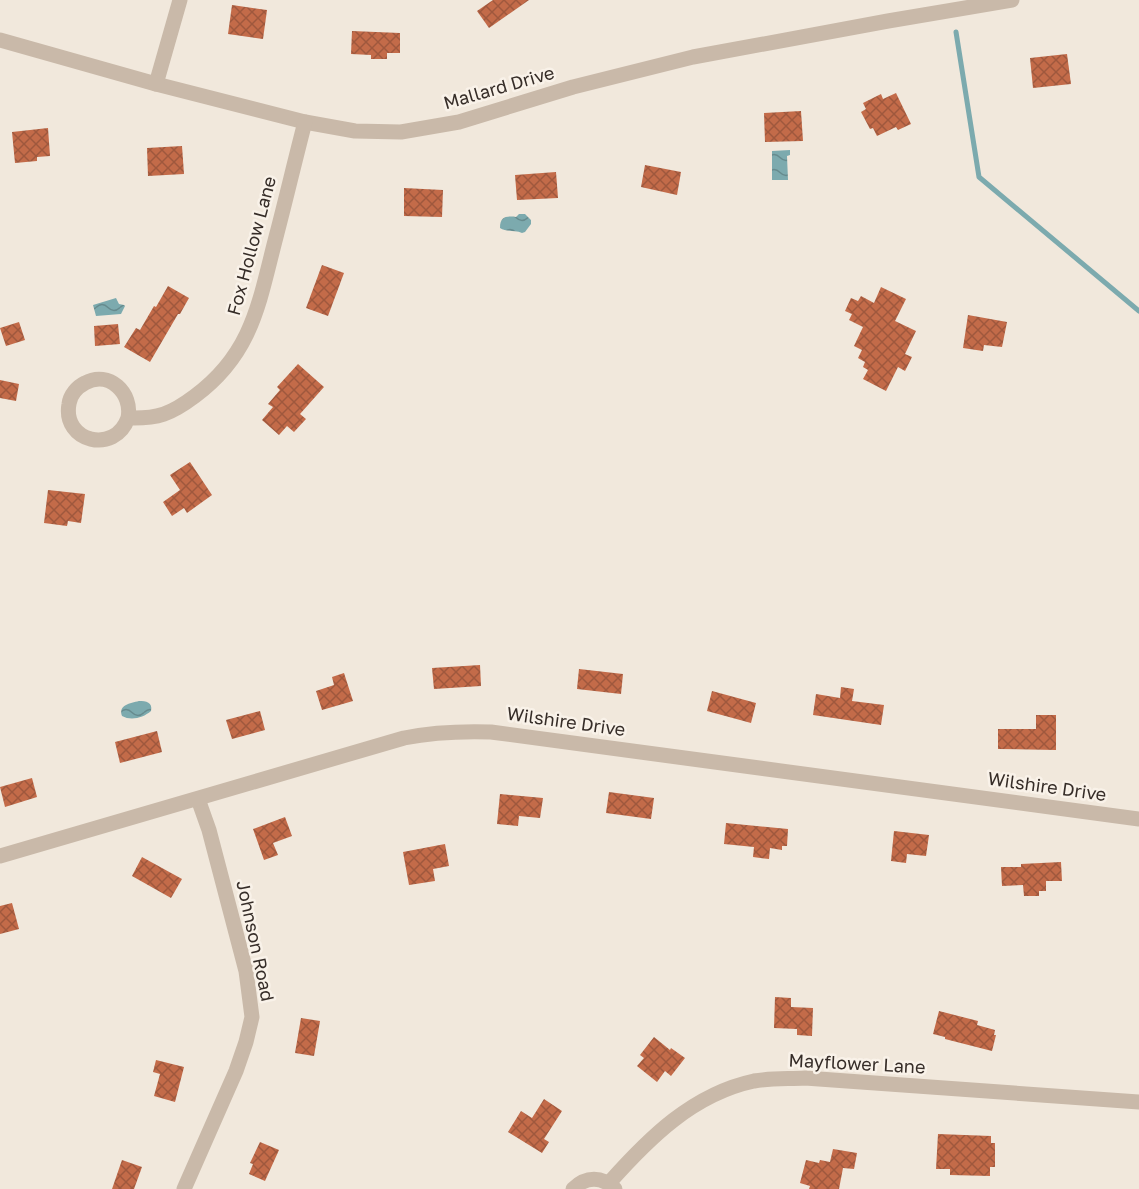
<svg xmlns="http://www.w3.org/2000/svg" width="1139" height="1189" viewBox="0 0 1139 1189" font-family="'Golos Text',sans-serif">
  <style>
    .water { fill: url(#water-waves) }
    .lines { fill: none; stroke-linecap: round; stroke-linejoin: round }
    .stream { stroke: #7caaae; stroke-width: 5 }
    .building { fill: url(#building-cross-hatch) }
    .minor { stroke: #c9b9a9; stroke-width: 15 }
    .tertiary { stroke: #c9b9a9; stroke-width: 15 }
    .labels { text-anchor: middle; stroke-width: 5; stroke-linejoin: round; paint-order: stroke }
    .street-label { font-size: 18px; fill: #362d28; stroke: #f9f2e9 }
  </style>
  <defs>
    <pattern id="water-waves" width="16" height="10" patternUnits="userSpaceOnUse" patternTransform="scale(1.5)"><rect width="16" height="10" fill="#7caaae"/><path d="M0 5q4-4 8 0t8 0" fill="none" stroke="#668b8e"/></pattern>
    <pattern id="building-cross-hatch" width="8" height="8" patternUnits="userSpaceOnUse" patternTransform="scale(1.5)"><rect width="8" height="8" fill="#c36b49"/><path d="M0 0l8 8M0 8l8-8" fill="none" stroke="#9f583d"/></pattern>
  </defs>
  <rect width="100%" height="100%" fill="#f1e8dc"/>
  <!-- water -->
  <g class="water">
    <polygon points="790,150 790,155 787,156 788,180 772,180 772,151"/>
    <path d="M519 214H525L531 220V224L525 232 522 233C515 230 506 232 500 228 500 216 507 216 516 217Z"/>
    <polygon points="116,298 119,304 124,305 125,306 121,314 96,316 93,305"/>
    <path d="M139 701C146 701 153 702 151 711 143 718 131 721 122 716 118 705 130 703 139 701Z"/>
  </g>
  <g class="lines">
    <!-- stream -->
    <polyline class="stream" points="956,32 979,177 1139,311"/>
  </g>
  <!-- building -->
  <g class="building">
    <polygon points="493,0 529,0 489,28 477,11"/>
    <polygon points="232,5 267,10 263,39 228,34"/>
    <polygon points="352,31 400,33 400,53 387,53 387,59 371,59 371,55 351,54"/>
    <polygon points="1067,54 1071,84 1033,88 1030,58"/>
    <polygon points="896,93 911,124 898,130 896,127 877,136 873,128 870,129 861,112 866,109 863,103 881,94 883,99"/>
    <polygon points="801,111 803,141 765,142 764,113"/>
    <polygon points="48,128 50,156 37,157 37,161 15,163 12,132"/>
    <polygon points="182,146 184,174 148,176 147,148"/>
    <polygon points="645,165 681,172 677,195 641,187"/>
    <polygon points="556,172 558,198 517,200 515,175"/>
    <polygon points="404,188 443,190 442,217 404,216"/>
    <polygon points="322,265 344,273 328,316 306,308"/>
    <polygon points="168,286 189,298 180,314 178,314 150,362 124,347 136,328 140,330 154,306 156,307"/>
    <polygon points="881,287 906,299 895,321 916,331 905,354 912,357 905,371 898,367 886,391 863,379 868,370 863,367 865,362 858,358 862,350 854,346 863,327 849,320 852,314 845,311 851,298 858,301 861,296 874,303"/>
    <polygon points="968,315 1007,322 1002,347 984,345 983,351 963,348"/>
    <polygon points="19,322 25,340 6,346 0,328"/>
    <polygon points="118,324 120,344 95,346 94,326"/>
    <polygon points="298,364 324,387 300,414 306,419 294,432 287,426 279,435 262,420 273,407 268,404 280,390 277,387"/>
    <polygon points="0,380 19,384 16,401 0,398"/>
    <polygon points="190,462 212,495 187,513 184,508 172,516 163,502 180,490 170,475"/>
    <polygon points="48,490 85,494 81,523 68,521 67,526 44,523"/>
    <polygon points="480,665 481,686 434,689 432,668"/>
    <polygon points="579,669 623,674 621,694 577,689"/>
    <polygon points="344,673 353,701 322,710 316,691 334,685 332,677"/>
    <polygon points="841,687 854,689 852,701 884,705 881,725 813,715 816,694 840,698"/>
    <polygon points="712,691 756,703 751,723 707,711"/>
    <polygon points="260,711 265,730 232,739 226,720"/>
    <polygon points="1036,715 1056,715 1056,750 998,749 998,729 1036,729"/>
    <polygon points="157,731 162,752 120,763 115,742"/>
    <polygon points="32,778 37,797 5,807 0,787"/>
    <polygon points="609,792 654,798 651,819 606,813"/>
    <polygon points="500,794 543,798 540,818 519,816 518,826 497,824"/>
    <polygon points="285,817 292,836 273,843 278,855 264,860 253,829"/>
    <polygon points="726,823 788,829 787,846 782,846 782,850 770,848 769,859 753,857 754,847 724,844"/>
    <polygon points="894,831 929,835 926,856 907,854 906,863 891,861"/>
    <polygon points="445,844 449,866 433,869 435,881 409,885 403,852"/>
    <polygon points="142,857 182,879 171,898 132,876"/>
    <polygon points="1061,862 1062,881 1046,881 1046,891 1039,891 1039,896 1024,896 1023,885 1002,886 1001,867 1021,867 1021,864"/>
    <polygon points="12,903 19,929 0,934 0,906"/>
    <polygon points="775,997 791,998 791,1007 813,1008 812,1036 797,1035 797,1029 774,1028"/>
    <polygon points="939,1011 978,1021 977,1025 995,1030 994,1035 996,1035 992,1051 945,1039 945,1037 933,1034"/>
    <polygon points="301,1018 320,1021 314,1056 295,1053"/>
    <polygon points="654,1037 670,1050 671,1048 685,1058 671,1076 665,1071 657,1082 637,1066 644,1058 640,1055"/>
    <polygon points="156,1060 184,1067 175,1102 154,1096 160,1074 153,1072"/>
    <polygon points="544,1099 562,1111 544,1139 549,1142 542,1153 508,1132 521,1111 532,1118"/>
    <polygon points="938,1134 991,1136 991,1143 995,1143 995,1167 990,1167 990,1176 950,1175 950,1169 936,1169"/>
    <polygon points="260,1142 279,1150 265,1181 249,1174 253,1164 250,1163"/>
    <polygon points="833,1149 857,1153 854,1169 843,1168 839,1189 809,1189 810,1186 800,1183 806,1160 819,1163 820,1160 830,1162"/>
    <polygon points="122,1160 142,1167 134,1189 112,1189"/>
  </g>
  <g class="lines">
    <!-- minor -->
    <g class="minor">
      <polyline points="0,40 156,84 305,122 355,131 401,132 459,122 573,87 693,57 888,21 1012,0"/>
      <polyline points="156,84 180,0"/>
      <path d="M128 418C115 455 62 442 69 404 70 395 77 387 85 383 109 370 133 393 128 418 158 419 171 414 195 396 253 353 259 302 276 237 286 199 295 160 305 122"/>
      <path d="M609 1183C649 1138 693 1094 754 1081 771 1078 788 1079 805 1078L1139 1102"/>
      <polyline points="184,1189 236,1071 246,1042 252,1017 246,971 209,830 198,799"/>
      <path d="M573 1189C586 1176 602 1176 615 1189"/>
    </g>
    <!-- tertiary -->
    <path class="tertiary" d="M0 856 404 738C434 732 460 731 491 732L1139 819"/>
  </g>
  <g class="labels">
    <!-- street labels -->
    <g class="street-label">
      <text transform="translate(499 88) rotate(-16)" y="6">Mallard Drive</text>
      <text transform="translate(252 246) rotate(-75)" y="6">Fox Hollow Lane</text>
      <text transform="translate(566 722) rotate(8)" y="6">Wilshire Drive</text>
      <text transform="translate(1047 787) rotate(8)" y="6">Wilshire Drive</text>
      <text transform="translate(255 941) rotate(78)" y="6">Johnson Road</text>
      <text transform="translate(857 1064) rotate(3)" y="6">Mayflower Lane</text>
    </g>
  </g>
</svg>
